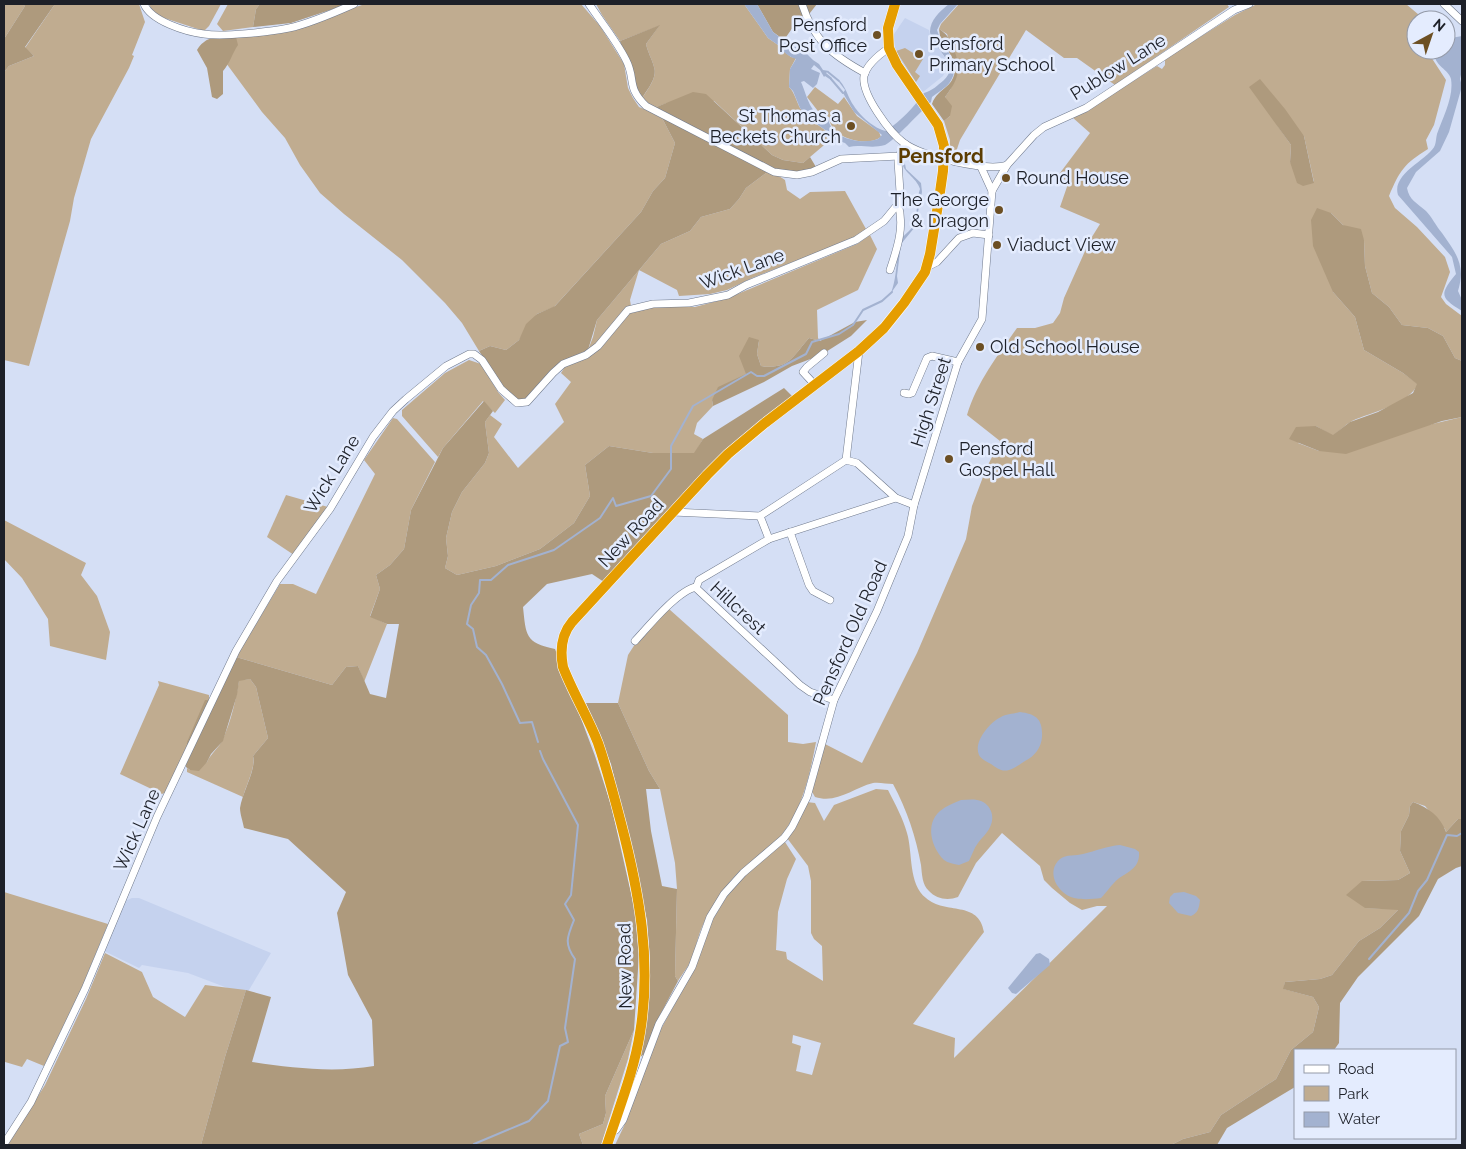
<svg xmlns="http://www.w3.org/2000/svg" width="1466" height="1149" viewBox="0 0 1466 1149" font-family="Raleway,sans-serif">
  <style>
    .built { fill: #c5d2ee }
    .green { fill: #c0ac90; fill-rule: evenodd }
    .forest { fill: #ae9a7d }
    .water { fill: #a3b2d0 }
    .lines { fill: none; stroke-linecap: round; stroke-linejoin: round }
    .stream { stroke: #a3b2d0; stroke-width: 2 }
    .minor-casing { stroke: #707a8d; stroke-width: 8 }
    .highway-casing { stroke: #fff; stroke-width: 11 }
    .minor { stroke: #fff; stroke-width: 7 }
    .highway { stroke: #e59d00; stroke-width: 10 }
    .poi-dot { fill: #6c4f23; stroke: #e4ecfe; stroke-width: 2 }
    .labels { text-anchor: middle; stroke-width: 5; stroke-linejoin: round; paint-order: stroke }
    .poi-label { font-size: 18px; fill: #1d2028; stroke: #e4ecfe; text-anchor: start }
    .street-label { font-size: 18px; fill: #1d2028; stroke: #e4ecfe }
    .quarter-label { font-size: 20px; font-weight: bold; fill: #5c3d02; stroke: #e4ecfe }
  </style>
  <rect width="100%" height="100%" fill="#d5dff5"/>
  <!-- built -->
  <g class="built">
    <polygon points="905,18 929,30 930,35 946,60 947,68 943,76 923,92 900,60 894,48 892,37"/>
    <polygon points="132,898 139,898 271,953 246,995 188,973 142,965 139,968 104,951 125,901"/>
  </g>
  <!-- green -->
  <g class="green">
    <polygon points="4,4 22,4 25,6 4,39"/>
    <polygon points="55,4 139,4 145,22 132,55 134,56 129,68 91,139 74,198 70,221 29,366 4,360 4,72 9,66 34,56 25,48"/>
    <polygon points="149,4 221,4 209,26 204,31 158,16 153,13"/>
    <polygon points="228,4 260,4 256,9 253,27 223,31 217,24"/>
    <polygon points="365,4 581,4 600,26 624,64 628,88 633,98 639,107 661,116 675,143 665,178 653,191 641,212 554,307 537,314 519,340 506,350 490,346 479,351 462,323 445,303 402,260 344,214 320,193 300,165 285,138 262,112 226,63 235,37 347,10"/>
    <path d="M596 4H744L768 38 778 45 780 50H782L791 57 796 58 790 69 789 87C795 93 796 101 800 108 808 119 818 125 828 132L830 140 803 163 783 160 772 155 714 101 667 103 654 108 641 100C646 91 658 78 654 67 652 59 648 53 646 44L659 26 620 41 602 15Z"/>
    <polygon points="959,4 1227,4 1229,7 1115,85 1077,58 1064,58 1026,30 960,140 955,155 950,153 950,140 944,121 950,116 945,97 950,90 959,70 947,34 939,29 941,24"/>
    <path d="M1257 4H1406L1425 20H1416V50H1429L1431 57 1446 80 1434 125 1426 140 1428 149C1404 164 1400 170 1389 196L1395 208 1417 227 1445 257 1450 272 1441 297 1446 304 1462 316V361L1455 358 1443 336 1428 328 1402 325 1389 307 1372 293 1365 266 1364 240 1343 225 1331 213 1333 292 1355 317 1364 350 1403 373 1418 384C1408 405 1371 412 1352 421 1345 425 1339 431 1333 436L1316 426 1298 443 1319 451 1462 417V819H1458L1446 832 1445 829 1425 806 1413 802 1410 806 1409 815 1401 831 1400 851 1410 873 1398 880 1362 881 1365 908 1399 909 1380 928 1359 941 1332 975 1320 979 1285 982 1284 989 1313 997 1319 1007 1313 1032 1291 1050 1276 1079 1221 1115 1210 1132 1183 1139 1171 1145H615L624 1126 661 1029 695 967 713 919 727 896 745 875 785 842 796 859 787 879 778 912 776 950 786 952 787 959 823 981 822 946 814 939 811 933V881L808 866 787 838 807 802 815 803 824 821 834 805 876 789 888 790C895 804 903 818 907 833 913 853 908 884 926 898 945 915 979 900 984 932L913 1024 955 1038 954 1058 1107 906H1097L1082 910 1070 903 1052 888 1044 880 1040 866 1002 833 976 863 958 897C948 901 936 899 929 891 922 885 922 874 921 865 916 837 907 810 893 784 887 784 879 782 873 783 853 788 837 804 815 797L811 790 825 744 862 763 917 653 963 546 966 539 972 506 986 469 1000 441 967 415C977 382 998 355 1017 328H1035L1053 323 1060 313 1064 298 1090 240 1100 224 1060 207 1069 181 1057 177 1090 133 1072 117 1090 108 1157 66 1162 69 1165 65V59L1235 15ZM1277 125 1304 136 1314 182 1290 162 1291 145ZM793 1035 821 1043 812 1075 796 1071 801 1046 792 1043Z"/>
    <polygon points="905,48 923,59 915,72 920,76 916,82 896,51"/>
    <path d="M815 87 838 104 844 97 857 116 879 132 881 137C866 148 830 138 829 117L821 115 807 97Z"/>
    <polygon points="770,170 785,180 787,190 800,199 810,192 845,191 866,229 857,237 752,278 727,290 710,294 679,296 677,290 639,270 630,300 631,306 597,343 588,350 593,337 597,320 661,244 690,231 701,217 730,209 739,199 746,188"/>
    <path d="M870 235 877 249 858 290 817 310 818 338 820 341 809 338C793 356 789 370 761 366L757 354 759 340 746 374 712 400 713 406 697 423 694 434 703 439 695 453H653L609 446 585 465 590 496 574 523 540 549 496 566 457 575 445 568 448 556 446 538 452 512 462 492 485 463 489 453 485 422 490 415 502 424 494 437 518 468 564 422 555 404 571 382 561 373 566 365 587 357 630 313 658 306 695 307 728 298 857 244Z"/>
    <polygon points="469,360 481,364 498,392 505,400 495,413 483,401 443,448 438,457 402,416 402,410 445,373"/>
    <polygon points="393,418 397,419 435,462 411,510 404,549 390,565 376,575 380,589 370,616 387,624 364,682 358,666 346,667 332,685 236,657 280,584 293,584 316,594 375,474 364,460"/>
    <polygon points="286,495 328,507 294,555 267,537"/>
    <polygon points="4,520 86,563 81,575 97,596 110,632 106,660 50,646 48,619 22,578 4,559"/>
    <path d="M669 609 788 715V742L803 744 816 742C810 774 802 811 780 837 764 855 741 866 727 886 716 900 706 916 700 932 697 941 695 949 692 958 689 966 683 973 678 981L675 976 677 889 675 863 660 789 649 771 618 703 628 655 637 641Z"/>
    <path d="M250 679 256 687 268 738 253 756C256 767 246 785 243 797L187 772V768L190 770 207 762C211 753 219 748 223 739 231 721 236 700 239 680Z"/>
    <polygon points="158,681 209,695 209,700 186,754 167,792 162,794 120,774 159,685"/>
    <polygon points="4,892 108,924 82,987 44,1066 27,1059 22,1067 5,1062 4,1073"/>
    <polygon points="105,953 142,972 153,997 185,1017 205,985 246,990 225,1057 201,1145 7,1145 45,1085 86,999"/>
    <polygon points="634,1030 628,1059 601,1145 583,1145 579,1134 603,1124 606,1113 605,1096"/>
  </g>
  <!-- forest -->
  <g class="forest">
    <polygon points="22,4 55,4 25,47 34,56 9,66 4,72 4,39 25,6"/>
    <polygon points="260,4 348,4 291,23 253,27 256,9"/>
    <polygon points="757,4 817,4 806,18 800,17 784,40 773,32"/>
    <path d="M660 25 646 44C648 53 652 59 654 67 658 78 646 91 641 100L622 49 620 41Z"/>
    <path d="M939 29C947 34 949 38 953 47 962 69 959 79 945 97L952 106 950 116 944 121 932 104C938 86 957 89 955 63L940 36Z"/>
    <path d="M236 37 238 45C232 54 230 63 223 71V94L217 99 212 97 207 68 197 50C207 34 218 38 236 37Z"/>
    <polygon points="1260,79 1285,109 1304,136 1314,183 1303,186 1297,183 1290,162 1291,145 1249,87"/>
    <polygon points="693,92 706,94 772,155 783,160 803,163 810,157 816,167 797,173 774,171 654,108"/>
    <polygon points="661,116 770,170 746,188 739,199 730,209 701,217 690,231 661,244 597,320 588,350 563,361 552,369 526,400 518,400 503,386 479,351 490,346 506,350 519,340 526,324 537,314 555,306 641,212 653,191 665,178 675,143"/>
    <polygon points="1317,208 1331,213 1343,225 1361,229 1364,240 1365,266 1372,293 1389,307 1402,325 1428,328 1443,336 1455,358 1462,361 1462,417 1442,421 1346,454 1319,451 1289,439 1296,427 1316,426 1333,435 1350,422 1378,412 1413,393 1417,384 1403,373 1364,350 1355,317 1333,292 1313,246 1311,220"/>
    <path d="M867 320 851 336 821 355 792 366 764 382 713 406 712 400 718 387 746 374 739 356 749 337 759 340 757 354 761 366C789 370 793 356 809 338L820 341 855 322Z"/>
    <path d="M784 388 792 396 604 582 592 574 547 584 523 607C526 635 525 643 555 649L595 756 611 805 635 911 639 954 634 1030 605 1096 606 1113 603 1124 579 1134 583 1145H201L225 1057 246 990 271 997 252 1062C292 1068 334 1073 374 1066L372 1020 348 975 337 913 346 892 288 839 244 828C243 822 240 814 240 808 242 793 257 768 253 756L268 738 256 687 250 679 239 681 237 695 223 741 211 754 207 762 199 771 190 770 186 767 187 742 205 700H216L236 657 332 685 346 667 358 666 370 694 386 698 399 624H387L370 617 380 589 376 575 390 565 404 549 411 510 443 448 484 401 493 411 485 422 489 453 485 463 462 492 452 512 446 538 448 556 445 568 457 575 496 566 540 549 574 523 590 496 585 465 609 446 653 453H694L703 439Z"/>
    <polygon points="586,703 618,703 649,771 660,789 646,789 651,831 662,886 677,889 675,976 678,981 660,1015 646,1053 640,1057 648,1013 650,961 647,920 611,764"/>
    <path d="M1413 802C1429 808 1440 816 1446 832L1458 819H1462V866L1456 868 1438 879 1419 916 1358 977 1340 1003 1339 1043 1334 1050H1295V1087L1227 1128 1217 1145H1171L1183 1139 1210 1132 1221 1115 1276 1079 1291 1050 1313 1032 1319 1007 1313 997 1283 989 1285 982 1320 979 1332 975 1359 941 1380 928 1398 910 1365 908 1346 895 1362 881 1398 880 1410 873 1400 851 1401 831 1409 815 1410 806Z"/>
  </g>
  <!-- water -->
  <g class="water">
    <path d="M744 4H757L773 32 787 43 804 51 813 60 819 64 823 70 829 71 826 73 832 78 831 80 825 76 824 77 820 70 814 65 811 69 820 73 817 84 813 88 804 81 801 82C807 95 810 117 828 119 832 139 861 145 878 139L882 135 854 112 843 93 845 90 839 82 840 81C847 89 848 98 854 106 860 116 875 129 886 131 902 120 913 108 924 93 932 91 938 85 944 80 961 64 932 48 930 32 930 20 940 11 949 4H958L940 24 937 30C941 46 963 63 950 82 946 88 938 92 932 97L931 102C922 110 893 142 885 145 871 149 860 144 849 147L845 143 833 139 828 132 807 117 800 108 793 91 789 87 790 69 796 59C789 57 785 52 779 49L778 45 768 38Z"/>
    <path d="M1462 36V70L1460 79 1462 86 1449 132 1440 151 1416 172 1407 188C1409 200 1417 203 1426 211 1432 217 1436 226 1442 233 1456 253 1466 265 1458 291L1462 300V311C1439 297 1440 294 1456 274L1452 257 1398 195C1391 173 1430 159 1435 145 1436 142 1436 138 1437 134 1443 117 1454 97 1451 79 1449 69 1433 66 1434 50H1446V39Z"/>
    <path d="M903 154 906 169 921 183 922 192 915 227 901 244 897 276 898 283 891 293C897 277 896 260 900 243 902 234 911 232 914 224 918 213 916 200 920 189 916 175 897 171 903 154Z"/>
    <path d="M1020 712C1036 714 1043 719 1042 737 1041 748 1035 756 1025 761 1020 764 1014 769 1009 770 1001 772 997 768 991 764 987 762 981 759 979 755 973 742 990 722 1001 717 1006 714 1014 714 1020 712Z"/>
    <path d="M961 800C966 800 972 799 977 800 990 802 996 816 990 827 987 834 982 837 978 843 974 848 972 855 969 861L959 865C954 864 948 863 944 860 931 847 925 824 940 811 946 806 954 803 961 800Z"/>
    <path d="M1120 845 1135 849 1139 852C1140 868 1129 871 1118 879 1111 885 1107 892 1101 898 1093 899 1083 900 1074 898 1058 894 1045 872 1060 859 1066 854 1076 856 1083 854 1096 851 1107 846 1120 845Z"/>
    <path d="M1184 892 1196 896 1200 900C1199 908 1198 913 1191 916L1178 913 1169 903 1170 897 1174 893Z"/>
    <polygon points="1040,953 1049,959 1050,965 1016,994 1012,993 1008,988 1036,954"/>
  </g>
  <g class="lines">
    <!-- stream -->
    <g class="stream">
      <polyline points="828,72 839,81"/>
      <polyline points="831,79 843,93"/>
      <polyline points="538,742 532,722 520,723 502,684 486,655 477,647 473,629 467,624 471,605 479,593 480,580 491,580 508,565 554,550 600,518 613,498 616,506 651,496 671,469 671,446 693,406 751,372 757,376 764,376 806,354 812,342 839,334 853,325 863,310 882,301 892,292"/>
      <polyline points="1369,959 1409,913 1418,891 1427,880 1447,835 1457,836 1462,833"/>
      <path d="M474 1144 529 1121 548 1101 560 1046 568 1042 565 1028 575 959C564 944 567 937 574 920L565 904 571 895 578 825 543 759 540 751"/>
    </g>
    <defs>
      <g id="minor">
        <path d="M144 4C151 21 186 32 204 34 224 37 268 32 289 28 308 24 336 12 354 4"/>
        <path d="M589 4C601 22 616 40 626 60 636 79 626 87 646 106L774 172 797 175 812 172 841 159 899 156 905 144"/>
        <path d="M802 4C814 41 832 55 865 73"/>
        <polyline points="1444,4 1462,21"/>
        <path d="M889 48C880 54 867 64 864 76 861 94 890 133 904 143 921 156 987 172 1007 165L1034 135 1044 127 1086 108 1234 10 1249 4"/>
        <polyline points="981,167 992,191"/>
        <polyline points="927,267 937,262 959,238 973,233 989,235"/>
        <path d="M890 270C897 249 905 226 898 204"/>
        <polyline points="815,385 803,372 807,367 824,353"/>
        <polyline points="904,393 909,394 912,393 927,358 932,356 958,362"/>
        <polyline points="846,460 760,516 769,539 896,498"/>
        <polyline points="846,460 859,351"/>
        <polyline points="846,460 857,463 896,498 914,505"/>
        <polyline points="673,512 760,516"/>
        <polyline points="790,532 809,585 813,591 830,600"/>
        <polyline points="769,539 699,580 696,588 800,685 810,692 834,700"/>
        <path d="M635 641C648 627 677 591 696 587"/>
        <polyline points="612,1131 616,1130 623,1120 659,1024 692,967 710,917 724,894 743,873 784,838 792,827 807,797 834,700 877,611 908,536 914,505 958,362 982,319 992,191 1007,165"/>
        <polyline points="4,1144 31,1102 85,989 157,817 236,651 277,581 330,509 373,437 393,411 406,399 446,366 469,354 474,354 482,360 501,389 517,403 527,402 553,373 563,364 586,355 598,346 628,310 653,304 689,303 728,295 746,285 856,240 884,221 898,204 900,192 898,161 899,156"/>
      </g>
      <path id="highway" d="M607 1145C619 1108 634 1071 640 1033 652 961 639 892 621 823 614 796 607 769 598 743 588 717 573 693 563 667 560 651 561 635 572 622L707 475 728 454 765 423 859 351 884 328 904 303 925 272 930 254 939 199 943 171 944 146 938 125 897 65 889 48 888 28 895 4"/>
    </defs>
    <!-- minor casing -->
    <use href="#minor" class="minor-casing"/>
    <!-- highway casing -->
    <use href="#highway" class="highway-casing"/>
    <!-- minor -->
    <use href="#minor" class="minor"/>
    <!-- highway -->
    <use href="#highway" class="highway"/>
  </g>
  <!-- markers -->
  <g class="poi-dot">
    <circle cx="877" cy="35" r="5"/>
    <circle cx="919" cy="54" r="5"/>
    <circle cx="851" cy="126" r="5"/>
    <circle cx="1006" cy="178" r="5"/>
    <circle cx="999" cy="210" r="5"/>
    <circle cx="997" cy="245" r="5"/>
    <circle cx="980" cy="347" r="5"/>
    <circle cx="949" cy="459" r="5"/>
  </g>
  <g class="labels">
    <!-- poi labels -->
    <g class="poi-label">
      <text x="867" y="31" text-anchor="end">Pensford<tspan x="867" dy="21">Post Office</tspan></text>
      <text x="929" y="50">Pensford<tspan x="929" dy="21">Primary School</tspan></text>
      <text x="841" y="122" text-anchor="end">St Thomas a<tspan x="841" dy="21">Beckets Church</tspan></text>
      <text x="1016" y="184">Round House</text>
      <text x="989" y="206" text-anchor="end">The George<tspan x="989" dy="21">&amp; Dragon</tspan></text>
      <text x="1007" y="251">Viaduct View</text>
      <text x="990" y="353">Old School House</text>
      <text x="959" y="455">Pensford<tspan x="959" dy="21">Gospel Hall</tspan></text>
    </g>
    <!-- street labels -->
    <g class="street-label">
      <text transform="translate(1118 67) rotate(-32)" y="6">Publow Lane</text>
      <text transform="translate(742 269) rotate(-20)" y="6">Wick Lane</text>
      <text transform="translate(931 402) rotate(-72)" y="6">High Street</text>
      <text transform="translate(332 474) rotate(-58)" y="6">Wick Lane</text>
      <text transform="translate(631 533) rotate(-47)" y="6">New Road</text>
      <text transform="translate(738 608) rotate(43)" y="6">Hillcrest</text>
      <text transform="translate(850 633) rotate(-66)" y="6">Pensford Old Road</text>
      <text transform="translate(137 830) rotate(-66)" y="6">Wick Lane</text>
      <text transform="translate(625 966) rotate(-91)" y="6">New Road</text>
    </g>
    <!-- quarter labels -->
    <g class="quarter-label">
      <text x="941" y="163">Pensford</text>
    </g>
  </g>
  <!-- border -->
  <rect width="1466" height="1149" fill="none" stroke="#1d2028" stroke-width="10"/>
  <!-- legend -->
  <rect x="1294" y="1049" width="162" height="90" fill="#e4ecfe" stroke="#949aa8"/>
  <rect x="1304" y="1065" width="25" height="8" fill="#ffffff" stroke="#949aa8"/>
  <text x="1338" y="1074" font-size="15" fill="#1d2028">Road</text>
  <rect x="1304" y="1086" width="25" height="15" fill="#c0ac90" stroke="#949aa8"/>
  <text x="1338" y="1099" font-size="15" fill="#1d2028">Park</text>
  <rect x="1304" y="1112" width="25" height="15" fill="#a3b2d0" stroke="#949aa8"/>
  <text x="1338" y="1124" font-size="15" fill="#1d2028">Water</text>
  <!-- north arrow -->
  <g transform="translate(1431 35) rotate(40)"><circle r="24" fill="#e4ecfe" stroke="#949aa8"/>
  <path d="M0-4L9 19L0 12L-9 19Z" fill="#6c4f23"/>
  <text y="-8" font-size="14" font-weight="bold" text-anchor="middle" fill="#1d2028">N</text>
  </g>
</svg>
